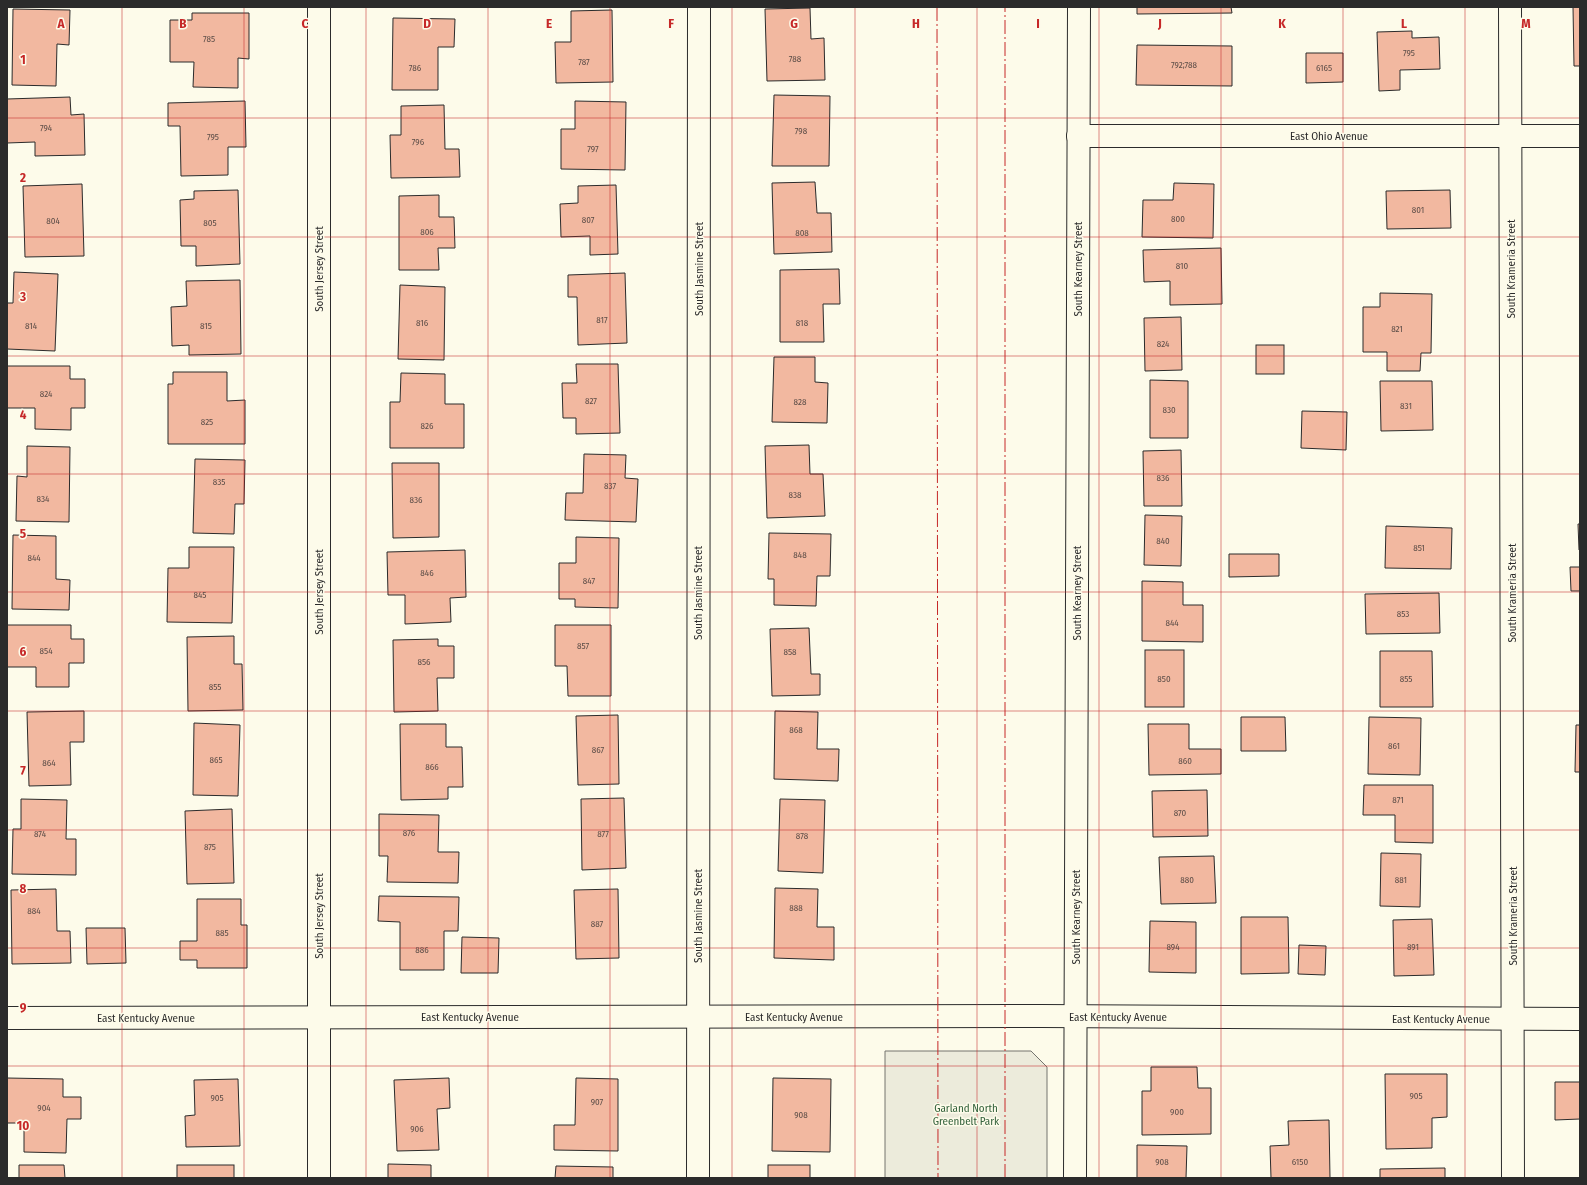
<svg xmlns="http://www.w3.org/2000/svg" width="1587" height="1185" viewBox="0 0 1587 1185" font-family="'Fira Sans Condensed',sans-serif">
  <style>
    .green { fill: #ecebdb; stroke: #74746e }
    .building { fill: #f2b8a0; stroke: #2b2b2b }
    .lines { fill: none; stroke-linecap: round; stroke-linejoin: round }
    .minor-casing { stroke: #2b2b2b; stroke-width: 24 }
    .tertiary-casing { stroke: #2b2b2b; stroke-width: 24 }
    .minor { stroke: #fdfbea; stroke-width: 22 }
    .tertiary { stroke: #fdfbea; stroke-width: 22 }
    .power { stroke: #c62828; stroke-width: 1; stroke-dasharray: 14 3 2 3; stroke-linecap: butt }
    .grid { fill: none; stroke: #c62828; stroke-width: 1; stroke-opacity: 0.55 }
    .labels { text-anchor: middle; stroke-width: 3; stroke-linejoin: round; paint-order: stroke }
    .number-label { font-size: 9px; fill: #5d4e48 }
    .street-label { font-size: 11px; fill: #2b2b2b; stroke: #fdfbea }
    .park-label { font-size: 11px; fill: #34623c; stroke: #fdfbea }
    .grid-label { font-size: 13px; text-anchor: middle; font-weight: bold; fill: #c62828; stroke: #fdfbea; stroke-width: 3; stroke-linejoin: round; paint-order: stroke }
  </style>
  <rect width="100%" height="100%" fill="#fdfbea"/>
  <!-- green -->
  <polygon class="green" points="885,1051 1031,1051 1047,1067 1047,1178 885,1178"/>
  <!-- building -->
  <g class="building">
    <polygon points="1137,7 1231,7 1232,13 1137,14"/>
    <polygon points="1573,7 1580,7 1580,66 1574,66"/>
    <polygon points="810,8 811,39 824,38 825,80 767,81 765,9"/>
    <polygon points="13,9 70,10 69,45 57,44 56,86 12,85"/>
    <polygon points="612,10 613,82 556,83 555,42 571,42 571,11"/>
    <polygon points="192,13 249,13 249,59 238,58 238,88 193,87 194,62 170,62 170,20 192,20"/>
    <polygon points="393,18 455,19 454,47 438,47 438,90 392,90"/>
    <polygon points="1412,31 1412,38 1439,37 1440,69 1400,70 1400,90 1379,91 1377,32"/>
    <polygon points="1137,45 1232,46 1232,86 1136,85"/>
    <polygon points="1306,53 1343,53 1343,82 1306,83"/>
    <polygon points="774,95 830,96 829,166 772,166"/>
    <polygon points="70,97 71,115 84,114 85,155 35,156 35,142 7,143 7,99"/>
    <polygon points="245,101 246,147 228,147 228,175 181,176 180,126 168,126 168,103"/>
    <polygon points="575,101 626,102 625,170 561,169 561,129 575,129"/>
    <polygon points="444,105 445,149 459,149 460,177 391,178 390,135 401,135 401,106"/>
    <polygon points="815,182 817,213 831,213 832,252 774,254 772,183"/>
    <polygon points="1174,183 1214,184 1213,238 1142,237 1143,200 1173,200"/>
    <polygon points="82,184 84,256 25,257 23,186"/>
    <polygon points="616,185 618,254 590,255 590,236 561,237 560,204 578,203 578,186"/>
    <polygon points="238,190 240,264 196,266 196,246 181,246 180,200 194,199 194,191"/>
    <polygon points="1450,190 1451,228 1387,229 1386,191"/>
    <polygon points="439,195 439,217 454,217 455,248 438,248 439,270 399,270 399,196"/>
    <polygon points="1221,248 1222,304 1170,305 1170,281 1144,282 1143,250"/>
    <polygon points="839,269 840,304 823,304 824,342 780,342 780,270"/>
    <polygon points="14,272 58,274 55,351 7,349 7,303 13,303"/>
    <polygon points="625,273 627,343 578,345 577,297 568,297 568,275"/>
    <polygon points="240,280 241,354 189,355 189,345 172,346 171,307 187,306 186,281"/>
    <polygon points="400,285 445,287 444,360 398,359"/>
    <polygon points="1380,293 1432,294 1431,353 1421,353 1420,371 1387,371 1387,352 1363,352 1363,307 1380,307"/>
    <polygon points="1181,317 1182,370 1145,371 1144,318"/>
    <rect x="1256" y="345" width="28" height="29"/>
    <polygon points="774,357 815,357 815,382 828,383 827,423 772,422"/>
    <polygon points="576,364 618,364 620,433 576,434 576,418 563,418 562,383 577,383"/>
    <polygon points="7,366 70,366 70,379 85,379 85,408 71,408 71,430 35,429 35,408 7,408"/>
    <polygon points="173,372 227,372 227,401 245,400 245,444 168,444 168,384 173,384"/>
    <polygon points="401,373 445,374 445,404 464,404 464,448 390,448 390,402 400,402"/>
    <polygon points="1150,380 1188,381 1188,438 1150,438"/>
    <polygon points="1380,381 1432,381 1433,430 1381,431"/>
    <polygon points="1302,411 1347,412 1346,450 1301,448"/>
    <polygon points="809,445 810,474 823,474 825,516 767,518 765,446"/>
    <polygon points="27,446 70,447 69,522 16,521 17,476 27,477"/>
    <polygon points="1181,450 1182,506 1144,506 1143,451"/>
    <polygon points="584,454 626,455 625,478 638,479 636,522 565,520 566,493 583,493"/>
    <polygon points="195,459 245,460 244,504 235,504 234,534 193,533"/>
    <polygon points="392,463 439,463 439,537 393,538"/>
    <polygon points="1145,515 1182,516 1181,566 1144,565"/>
    <polygon points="1578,524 1580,524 1580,550 1579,550"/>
    <polygon points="1386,526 1452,528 1451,569 1385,568"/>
    <polygon points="769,533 831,534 830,576 817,576 816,606 774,605 774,579 768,579"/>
    <polygon points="13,535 56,536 56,579 70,580 69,610 12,609"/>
    <polygon points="576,537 619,538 618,608 575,607 575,599 559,599 559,563 576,563"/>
    <polygon points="189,547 234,547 232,623 167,622 168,568 189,568"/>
    <polygon points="465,550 466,597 450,598 451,622 405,624 405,595 388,595 387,552"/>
    <polygon points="1229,554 1279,554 1279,576 1229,577"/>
    <polygon points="1570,567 1580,567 1580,591 1571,591"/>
    <polygon points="1142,581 1183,582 1183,605 1203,605 1203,642 1142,641"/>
    <polygon points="1439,593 1440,633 1366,634 1365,594"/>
    <polygon points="7,625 71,625 71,639 84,639 84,663 69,663 69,687 36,687 36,667 7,667"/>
    <polygon points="555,625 611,625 611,696 568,696 567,666 555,666"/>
    <polygon points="809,628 811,674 820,674 820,695 772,696 770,629"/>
    <polygon points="234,636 234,664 242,664 243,710 188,711 187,637"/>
    <polygon points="438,639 438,646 454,646 454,678 437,678 438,711 394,712 393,640"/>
    <rect x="1145" y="650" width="39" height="57"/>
    <polygon points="1380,651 1432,651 1433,707 1380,707"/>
    <polygon points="84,711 84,742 70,742 71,785 29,786 27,712"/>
    <polygon points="775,711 818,712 817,749 839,749 838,781 774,779"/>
    <polygon points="618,715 619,784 578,785 576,716"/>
    <polygon points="1241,717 1285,717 1286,751 1241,751"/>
    <polygon points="1369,717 1421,718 1420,775 1368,774"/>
    <polygon points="194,723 240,725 238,796 193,795"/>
    <polygon points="400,724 446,724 446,747 462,747 463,787 448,787 448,799 401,800"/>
    <polygon points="1148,724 1189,724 1189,749 1221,749 1221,774 1149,775"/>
    <polygon points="1576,725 1580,725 1580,772 1575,772"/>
    <polygon points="1364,785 1433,785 1433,843 1395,842 1395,815 1363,815"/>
    <polygon points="1207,790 1208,836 1153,837 1152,791"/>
    <polygon points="624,798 626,868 582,870 581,799"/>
    <polygon points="21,799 67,800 66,839 76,839 76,875 12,874 13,829 21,829"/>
    <polygon points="780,799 825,800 823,873 778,871"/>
    <polygon points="232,809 234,883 187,884 185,811"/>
    <polygon points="379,814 439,815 438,852 459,852 458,883 387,882 388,856 379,856"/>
    <polygon points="1381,853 1421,854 1420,907 1380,906"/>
    <polygon points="1214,856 1216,903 1161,904 1159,857"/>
    <polygon points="775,888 818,889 817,927 834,927 834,960 774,958"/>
    <polygon points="56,889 57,931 70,931 71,963 12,964 11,890"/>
    <polygon points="618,889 619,958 576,959 574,890"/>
    <polygon points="379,896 459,897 458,931 444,931 444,970 400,970 400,922 378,921"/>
    <polygon points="197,899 241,899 241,925 247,925 247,968 197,968 197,960 180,960 180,941 197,941"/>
    <polygon points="1241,917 1288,917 1289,973 1241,974"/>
    <polygon points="1432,919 1434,975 1394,976 1393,920"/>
    <polygon points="1150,921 1196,922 1196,973 1149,972"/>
    <polygon points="86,928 125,928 126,963 87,964"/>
    <polygon points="462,937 499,938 498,973 461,973"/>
    <polygon points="1299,945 1326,946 1325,975 1298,974"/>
    <polygon points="1151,1067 1197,1067 1198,1088 1211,1088 1211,1134 1142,1135 1142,1091 1151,1091"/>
    <polygon points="1385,1074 1447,1074 1447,1117 1432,1118 1432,1148 1386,1149"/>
    <polygon points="7,1078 63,1079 63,1097 81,1097 81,1119 67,1119 66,1153 24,1152 24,1123 7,1123"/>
    <polygon points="449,1078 450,1108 437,1109 439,1150 397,1151 394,1080"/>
    <polygon points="576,1078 618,1079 618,1151 554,1150 554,1125 575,1125"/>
    <polygon points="773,1078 831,1079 830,1152 772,1151"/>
    <polygon points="238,1079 240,1146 186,1147 185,1116 195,1115 194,1080"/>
    <polygon points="1555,1082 1580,1082 1580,1119 1555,1120"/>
    <polygon points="1329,1120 1330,1178 1271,1178 1270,1146 1289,1145 1288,1121"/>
    <polygon points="1137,1145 1187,1146 1186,1178 1137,1178"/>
    <polygon points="388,1164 431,1165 431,1178 388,1178"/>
    <polygon points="19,1165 64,1165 65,1178 19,1178"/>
    <rect x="177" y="1165" width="57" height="13"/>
    <rect x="768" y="1165" width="42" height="13"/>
    <polygon points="556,1166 613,1167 613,1178 555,1178"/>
    <polygon points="1445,1168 1445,1178 1380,1178 1380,1169"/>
  </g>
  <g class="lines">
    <defs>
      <g id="minor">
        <polyline points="319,7 319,1178"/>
        <polyline points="1510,7 1513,1178"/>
        <polyline points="1078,136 1580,136"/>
        <polyline points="698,1178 699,7"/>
      </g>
      <g id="tertiary">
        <polyline points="7,1018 1042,1016 1580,1019"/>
        <polyline points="1075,1178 1079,7"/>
      </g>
    </defs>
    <!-- minor casing -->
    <use href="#minor" class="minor-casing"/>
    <!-- tertiary casing -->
    <use href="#tertiary" class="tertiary-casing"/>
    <!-- minor -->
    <use href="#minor" class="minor"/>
    <!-- tertiary -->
    <use href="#tertiary" class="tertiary"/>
    <!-- power -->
    <g class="power">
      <polyline points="937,7 938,1178"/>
      <polyline points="1005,1178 1005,7"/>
    </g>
  </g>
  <!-- grid -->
  <path class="grid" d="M122 7V1178M244 7V1178M366 7V1178M488 7V1178M610 7V1178M732 7V1178M855 7V1178M977 7V1178M1099 7V1178M1221 7V1178M1343 7V1178M1465 7V1178M7 118H1580M7 237H1580M7 356H1580M7 474H1580M7 592H1580M7 711H1580M7 830H1580M7 948H1580M7 1066H1580"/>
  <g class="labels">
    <!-- number labels -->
    <g class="number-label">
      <text x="209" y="42">785</text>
      <text x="1409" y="56">795</text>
      <text x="795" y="62">788</text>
      <text x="584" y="65">787</text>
      <text x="1184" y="68">792;788</text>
      <text x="415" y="71">786</text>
      <text x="1324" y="71">6165</text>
      <text x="46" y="131">794</text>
      <text x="801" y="134">798</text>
      <text x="213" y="140">795</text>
      <text x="418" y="145">796</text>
      <text x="593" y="152">797</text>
      <text x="1418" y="213">801</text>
      <text x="1178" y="222">800</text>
      <text x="588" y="223">807</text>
      <text x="53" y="224">804</text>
      <text x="210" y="226">805</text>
      <text x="427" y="235">806</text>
      <text x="802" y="236">808</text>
      <text x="1182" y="269">810</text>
      <text x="602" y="323">817</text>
      <text x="422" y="326">816</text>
      <text x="802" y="326">818</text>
      <text x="31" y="329">814</text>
      <text x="206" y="329">815</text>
      <text x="1397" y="332">821</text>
      <text x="1163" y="347">824</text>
      <text x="46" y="397">824</text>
      <text x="591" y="404">827</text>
      <text x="800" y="405">828</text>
      <text x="1406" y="409">831</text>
      <text x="1169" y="413">830</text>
      <text x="207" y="425">825</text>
      <text x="427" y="429">826</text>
      <text x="1163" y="481">836</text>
      <text x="219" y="485">835</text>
      <text x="610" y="489">837</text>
      <text x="795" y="498">838</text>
      <text x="43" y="502">834</text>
      <text x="416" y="503">836</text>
      <text x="1163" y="544">840</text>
      <text x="1419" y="551">851</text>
      <text x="800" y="558">848</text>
      <text x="34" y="561">844</text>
      <text x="427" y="576">846</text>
      <text x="589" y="584">847</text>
      <text x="200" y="598">845</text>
      <text x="1403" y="617">853</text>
      <text x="1172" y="626">844</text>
      <text x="583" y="649">857</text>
      <text x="46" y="654">854</text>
      <text x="790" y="655">858</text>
      <text x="424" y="665">856</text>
      <text x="1164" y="682">850</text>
      <text x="1406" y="682">855</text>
      <text x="215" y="690">855</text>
      <text x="796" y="733">868</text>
      <text x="1394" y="749">861</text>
      <text x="598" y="753">867</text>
      <text x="216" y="763">865</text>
      <text x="1185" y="764">860</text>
      <text x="49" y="766">864</text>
      <text x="432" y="770">866</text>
      <text x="1398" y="803">871</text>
      <text x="1180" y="816">870</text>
      <text x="409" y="836">876</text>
      <text x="40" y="837">874</text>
      <text x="603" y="837">877</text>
      <text x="802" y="839">878</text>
      <text x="210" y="850">875</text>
      <text x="1187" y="883">880</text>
      <text x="1401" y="883">881</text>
      <text x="796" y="911">888</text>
      <text x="34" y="914">884</text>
      <text x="597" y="927">887</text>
      <text x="222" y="936">885</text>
      <text x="1173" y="950">894</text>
      <text x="1413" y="950">891</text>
      <text x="422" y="953">886</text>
      <text x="1416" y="1099">905</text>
      <text x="217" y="1101">905</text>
      <text x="597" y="1105">907</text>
      <text x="44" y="1111">904</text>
      <text x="1177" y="1115">900</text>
      <text x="801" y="1118">908</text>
      <text x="417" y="1132">906</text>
      <text x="1162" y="1165">908</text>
      <text x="1300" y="1165">6150</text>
    </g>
    <!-- street labels -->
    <g class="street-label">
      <text x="1329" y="140">East Ohio Avenue</text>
      <text transform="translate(319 269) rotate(-90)" y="4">South Jersey Street</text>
      <text transform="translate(699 269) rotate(-90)" y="4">South Jasmine Street</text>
      <text transform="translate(1078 269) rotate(-90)" y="4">South Kearney Street</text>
      <text transform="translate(1511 269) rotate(-90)" y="4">South Krameria Street</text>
      <text transform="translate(319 592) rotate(-90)" y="4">South Jersey Street</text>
      <text transform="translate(698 593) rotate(-90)" y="4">South Jasmine Street</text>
      <text transform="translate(1077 593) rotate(-90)" y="4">South Kearney Street</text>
      <text transform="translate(1512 593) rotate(-90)" y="4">South Krameria Street</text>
      <text transform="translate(319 916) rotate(-90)" y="4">South Jersey Street</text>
      <text transform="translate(698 916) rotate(-90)" y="4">South Jasmine Street</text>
      <text transform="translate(1513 916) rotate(-90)" y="4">South Krameria Street</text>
      <text transform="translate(1076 917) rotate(-90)" y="4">South Kearney Street</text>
      <text x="470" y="1021">East Kentucky Avenue</text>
      <text x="794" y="1021">East Kentucky Avenue</text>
      <text x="1118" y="1021">East Kentucky Avenue</text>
      <text x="146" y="1022">East Kentucky Avenue</text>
      <text x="1441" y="1023">East Kentucky Avenue</text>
    </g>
    <!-- park labels -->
    <g class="park-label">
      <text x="966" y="1112">Garland North<tspan x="966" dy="13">Greenbelt Park</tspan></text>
    </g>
  </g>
  <g class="grid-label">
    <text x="61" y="28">A</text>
    <text x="183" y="28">B</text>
    <text x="305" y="28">C</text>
    <text x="427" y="28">D</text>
    <text x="549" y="28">E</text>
    <text x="671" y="28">F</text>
    <text x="794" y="28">G</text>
    <text x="916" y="28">H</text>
    <text x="1038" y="28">I</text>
    <text x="1160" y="28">J</text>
    <text x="1282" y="28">K</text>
    <text x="1404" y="28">L</text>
    <text x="1526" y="28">M</text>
    <text x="23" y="64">1</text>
    <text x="23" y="182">2</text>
    <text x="23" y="301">3</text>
    <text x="23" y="419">4</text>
    <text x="23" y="538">5</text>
    <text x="23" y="656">6</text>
    <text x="23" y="775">7</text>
    <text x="23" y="893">8</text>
    <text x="23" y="1012">9</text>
    <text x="23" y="1130">10</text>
  </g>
  <!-- border -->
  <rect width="1587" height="1185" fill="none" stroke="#2b2b2b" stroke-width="16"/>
</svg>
